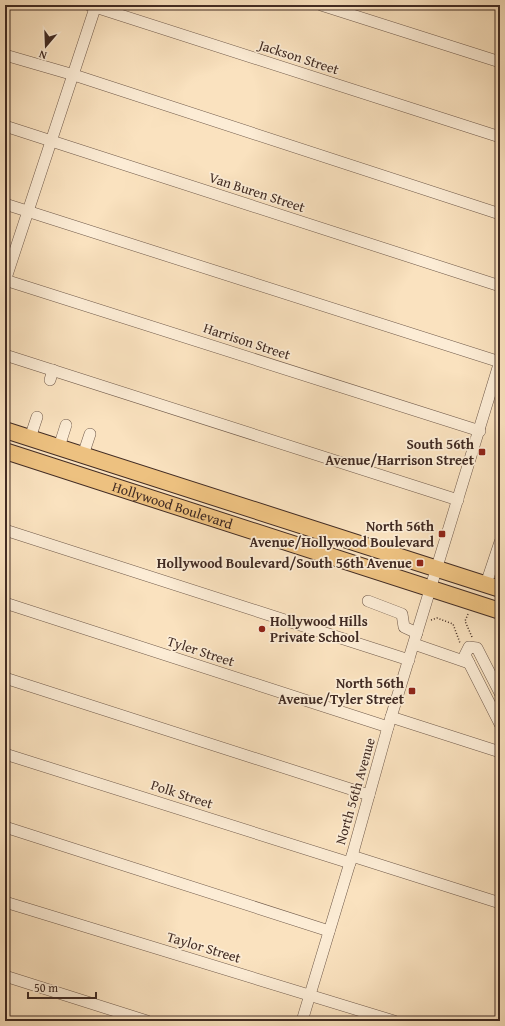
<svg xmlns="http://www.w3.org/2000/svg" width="505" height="1026" viewBox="0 0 505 1026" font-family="'Gentium Book Plus',serif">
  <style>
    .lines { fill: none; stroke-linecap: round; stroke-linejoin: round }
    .minor-casing { stroke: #6f594a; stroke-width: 12 }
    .highway-casing { stroke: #412b23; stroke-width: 18 }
    .path { stroke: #412b23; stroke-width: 1.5; stroke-dasharray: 1 2; stroke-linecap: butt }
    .minor { stroke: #fcecd5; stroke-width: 11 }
    .highway { stroke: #edc180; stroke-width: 16 }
    .poi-dot { fill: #8f2418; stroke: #fcecd5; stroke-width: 1.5 }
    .labels { text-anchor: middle; stroke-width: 3.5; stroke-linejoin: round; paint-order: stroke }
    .street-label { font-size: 14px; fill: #412b23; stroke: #fcecd5 }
    .poi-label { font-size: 14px; font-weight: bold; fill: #412b23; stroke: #fcecd5; text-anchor: end }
  </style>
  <rect width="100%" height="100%" fill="#fae2bf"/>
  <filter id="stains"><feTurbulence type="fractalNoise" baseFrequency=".005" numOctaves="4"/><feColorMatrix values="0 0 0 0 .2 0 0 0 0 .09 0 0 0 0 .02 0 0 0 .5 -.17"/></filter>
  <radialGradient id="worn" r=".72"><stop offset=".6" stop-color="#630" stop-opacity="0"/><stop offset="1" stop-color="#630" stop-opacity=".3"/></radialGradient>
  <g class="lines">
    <defs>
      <g id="minor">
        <polyline points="89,5 500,137"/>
        <polyline points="321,5 500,62"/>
        <polyline points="5,55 74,75 500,214"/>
        <polyline points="5,126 500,286"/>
        <polyline points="5,204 500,362"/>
        <polyline points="5,280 480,431"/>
        <polyline points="5,281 96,5"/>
        <polyline points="5,355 458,500"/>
        <polyline points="50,380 53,370"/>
        <polyline points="30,438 37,417"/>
        <polyline points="59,447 66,425"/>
        <polyline points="83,455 90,434"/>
        <polyline points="5,530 409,660"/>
        <polyline points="486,584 500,542"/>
        <polyline points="368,601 402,614 404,627 417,633"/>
        <polyline points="5,603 388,727"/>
        <polyline points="414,644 469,663"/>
        <polyline points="5,678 369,795"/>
        <polyline points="500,693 477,648 469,647 465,655 500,724"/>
        <polyline points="391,717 500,752"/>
        <polyline points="5,754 350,863"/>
        <polyline points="5,827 329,931"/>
        <polyline points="352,856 500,903"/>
        <polyline points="5,902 394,1021"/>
        <polyline points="5,976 147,1021"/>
        <polyline points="302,1021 352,856 388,727 500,361"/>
      </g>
      <g id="highway">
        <polyline points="5,430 500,589"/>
        <path id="s1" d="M5 451 500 611"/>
      </g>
    </defs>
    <!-- minor casing -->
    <use href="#minor" class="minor-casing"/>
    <!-- highway casing -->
    <use href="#highway" class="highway-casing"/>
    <!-- path -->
    <g class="path">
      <polyline points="468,614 465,621 472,637"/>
      <polyline points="431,620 437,618 453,624 460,643"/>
    </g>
    <!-- minor -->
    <use href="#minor" class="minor"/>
    <!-- highway -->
    <use href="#highway" class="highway"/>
  </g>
  <!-- markers -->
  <g class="poi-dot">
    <rect x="478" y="448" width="8" height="8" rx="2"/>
    <rect x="438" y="530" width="8" height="8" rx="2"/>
    <rect x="416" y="559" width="8" height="8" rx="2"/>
    <circle cx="262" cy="629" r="4"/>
    <rect x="408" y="687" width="8" height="8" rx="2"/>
  </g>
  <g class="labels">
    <!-- street labels -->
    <g class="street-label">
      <text transform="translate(299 57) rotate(18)" y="5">Jackson Street</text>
      <text transform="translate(257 192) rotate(18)" y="5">Van Buren Street</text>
      <text transform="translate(247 341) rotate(18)" y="5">Harrison Street</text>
      <text dy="5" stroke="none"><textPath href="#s1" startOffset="176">Hollywood Boulevard</textPath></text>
      <text transform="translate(201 651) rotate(18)" y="5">Tyler Street</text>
      <text transform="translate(355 791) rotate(-74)" y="5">North 56th Avenue</text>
      <text transform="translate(182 794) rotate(18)" y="5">Polk Street</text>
      <text transform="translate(204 947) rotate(17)" y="5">Taylor Street</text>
    </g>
    <!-- poi labels -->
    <g class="poi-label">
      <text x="474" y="449">South 56th<tspan x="474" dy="16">Avenue/Harrison Street</tspan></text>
      <text x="434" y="531">North 56th<tspan x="434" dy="16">Avenue/Hollywood Boulevard</tspan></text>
      <text x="412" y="568">Hollywood Boulevard/South 56th Avenue</text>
      <text x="270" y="626" text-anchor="start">Hollywood Hills<tspan x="270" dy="16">Private School</tspan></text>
      <text x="404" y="688">North 56th<tspan x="404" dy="16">Avenue/Tyler Street</tspan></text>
    </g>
  </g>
  <!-- margin -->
  <rect width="505" height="1026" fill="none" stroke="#fae2bf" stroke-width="20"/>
  <rect x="6" y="6" width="493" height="1014" fill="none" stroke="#412b23" stroke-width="2"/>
  <rect x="10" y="10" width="485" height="1006" fill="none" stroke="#412b23"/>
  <!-- north arrow -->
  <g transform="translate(46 46) rotate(199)" stroke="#fcecd5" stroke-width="3" paint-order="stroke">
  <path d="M0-3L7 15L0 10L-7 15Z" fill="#412b23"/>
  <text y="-6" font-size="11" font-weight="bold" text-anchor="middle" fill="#412b23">N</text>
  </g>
  <!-- scale -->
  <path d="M28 992v6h68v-6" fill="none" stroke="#412b23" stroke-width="2"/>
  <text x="34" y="992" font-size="12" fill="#412b23" stroke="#fcecd5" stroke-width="3" paint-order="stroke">50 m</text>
  <rect width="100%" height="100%" filter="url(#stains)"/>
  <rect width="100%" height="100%" fill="url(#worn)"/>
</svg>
